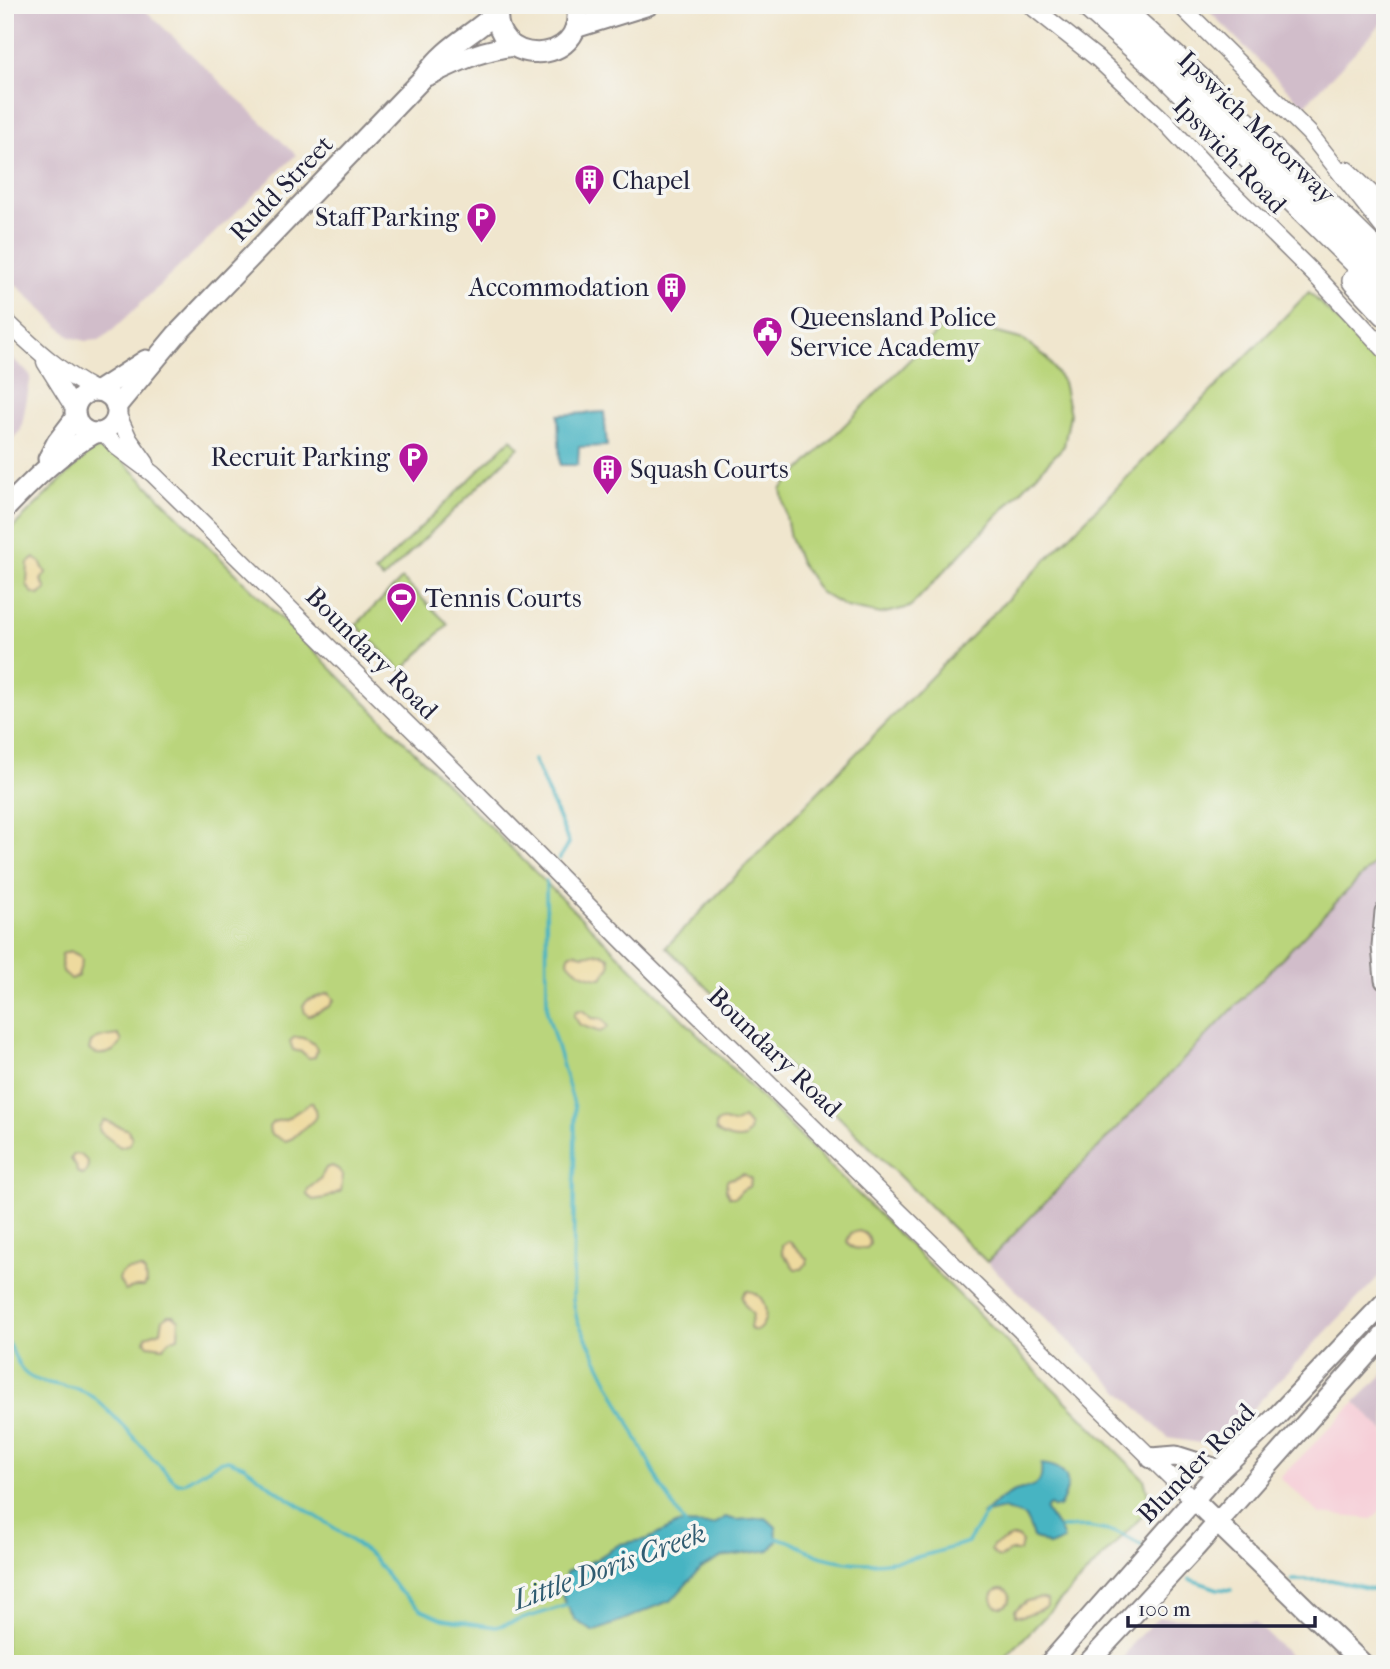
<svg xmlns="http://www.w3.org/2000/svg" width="1390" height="1669" viewBox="0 0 1390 1669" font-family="'IM FELL French Canon',serif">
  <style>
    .built { fill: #f6cfd8 }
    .industrial { fill: #d1bdca }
    .green { fill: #bad57b; stroke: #6e7c5b; stroke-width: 2 }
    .sand { fill: #eeda9e; stroke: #887e6c; stroke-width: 2 }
    .water { fill: #46b4c2; stroke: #346b7e; stroke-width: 2 }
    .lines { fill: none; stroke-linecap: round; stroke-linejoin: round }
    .stream { stroke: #46b4c2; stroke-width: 3.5 }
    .minor-casing { stroke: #898484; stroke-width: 19 }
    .major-casing { stroke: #898484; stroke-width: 23 }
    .highway-casing { stroke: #898484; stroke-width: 26 }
    .minor { stroke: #fff; stroke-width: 16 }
    .major { stroke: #fff; stroke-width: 19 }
    .highway { stroke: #fff; stroke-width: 23 }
    .labels { text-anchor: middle; stroke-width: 7; stroke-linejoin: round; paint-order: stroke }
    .street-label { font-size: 26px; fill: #22223b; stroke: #f6f6f2 }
    .poi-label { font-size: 26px; fill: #22223b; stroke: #f6f6f2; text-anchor: start }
    .water-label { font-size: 28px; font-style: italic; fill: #305c71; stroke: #f6f6f2 }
  </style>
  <rect width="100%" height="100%" fill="#f6f6f2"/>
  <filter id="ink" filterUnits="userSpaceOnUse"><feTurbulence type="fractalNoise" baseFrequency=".0143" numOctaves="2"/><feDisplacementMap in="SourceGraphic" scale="14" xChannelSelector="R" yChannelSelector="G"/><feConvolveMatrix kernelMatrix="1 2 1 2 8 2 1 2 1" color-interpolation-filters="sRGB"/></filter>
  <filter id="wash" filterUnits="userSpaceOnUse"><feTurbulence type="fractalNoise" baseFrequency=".00686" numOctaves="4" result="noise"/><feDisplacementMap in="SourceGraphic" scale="28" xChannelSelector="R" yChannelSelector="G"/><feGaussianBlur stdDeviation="1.57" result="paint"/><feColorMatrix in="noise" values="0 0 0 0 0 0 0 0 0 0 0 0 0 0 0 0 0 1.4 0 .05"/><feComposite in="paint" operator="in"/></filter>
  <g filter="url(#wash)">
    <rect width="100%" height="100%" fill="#f0e6ce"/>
    <!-- built -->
    <polygon class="built" points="1355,1402 1385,1432 1385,1506 1372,1519 1320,1514 1280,1478"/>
    <!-- industrial -->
    <g class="industrial">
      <polygon points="5,5 140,5 296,155 113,330 99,340 86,341 70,337 5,274"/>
      <polygon points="1203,5 1385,5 1385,20 1304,106"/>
      <polygon points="5,351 31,376 21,430 5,447"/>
      <polygon points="1385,852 1385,1270 1231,1431 1200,1443 1168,1438 987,1262"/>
      <polygon points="1385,1372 1385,1432 1355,1402"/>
      <polygon points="1159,1617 1255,1622 1298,1664 1119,1664 1135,1640"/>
    </g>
    <!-- green -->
    <g class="green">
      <polygon points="1309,292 1385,368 1385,852 987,1262 666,947"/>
      <polygon points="949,320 1024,340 1046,357 1063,382 1070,414 1064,446 910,607 881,614 846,607 820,592 800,562 790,538 781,489"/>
      <polygon points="511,439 519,447 383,579 375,572"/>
      <polygon points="100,446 112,450 1144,1479 1151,1507 999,1664 5,1664 5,535 89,453"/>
      <polygon points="402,579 448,624 402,671 356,625"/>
    </g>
    <!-- sand -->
    <g class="sand">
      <polygon points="34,558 40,562 46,573 41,580 46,589 39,595 31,592 27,585 28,563"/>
      <path d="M70 951 80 956 82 961 78 976 72 979C61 975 60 965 62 954Z"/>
      <path d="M574 952 582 955 601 953 609 957 610 966 602 978C590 978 575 972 568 961L569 955Z"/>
      <polygon points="329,993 334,1000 330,1006 309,1016 305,1013 303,1005 308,1000"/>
      <polygon points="582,1010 592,1018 602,1019 608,1027 600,1032 580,1025 574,1016 576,1011"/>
      <path d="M118 1035 122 1041C117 1052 100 1059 89 1050L91 1043 97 1038Z"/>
      <path d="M295 1037C303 1037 315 1041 317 1050L315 1057 309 1058 302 1052 293 1050 290 1041Z"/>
      <path d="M312 1102C319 1118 317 1118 303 1129 296 1134 294 1140 284 1141L270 1133 269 1127 273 1122 286 1119Z"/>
      <path d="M743 1118 750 1126 749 1132 745 1138C736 1141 722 1137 716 1130V1124C723 1117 727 1123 734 1124Z"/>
      <polygon points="104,1120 128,1130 132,1138 130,1144 120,1147 100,1132 99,1127"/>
      <polygon points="74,1154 81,1155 88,1162 87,1171 83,1175 77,1172 76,1166 71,1159"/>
      <polygon points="332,1166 338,1169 343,1175 341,1191 326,1198 313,1200 307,1195 308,1189 320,1179 326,1168"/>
      <polygon points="744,1174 751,1179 750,1186 742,1190 736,1197 730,1197 726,1190 727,1180"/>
      <path d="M859 1231C866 1233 869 1236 870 1244L867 1248C858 1249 851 1250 847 1241L851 1233Z"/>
      <polygon points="789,1241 807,1259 807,1263 802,1269 795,1269 782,1253 782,1245"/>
      <polygon points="141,1269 145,1273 146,1284 144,1287 136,1287 125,1291 119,1280 121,1274 127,1270"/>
      <path d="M746 1291C766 1291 772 1319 758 1330H752L750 1327 753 1315 744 1303 742 1297Z"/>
      <polygon points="168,1315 173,1315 179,1320 178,1338 170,1340 164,1347 148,1345 145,1341 146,1336 161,1331 163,1319"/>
      <polygon points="1012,1537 1017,1537 1022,1542 1020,1551 1010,1551 1000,1558 995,1556 991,1550 993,1546"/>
      <circle cx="1001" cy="1598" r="9"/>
      <polygon points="1039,1598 1047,1600 1047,1606 1044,1608 1023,1616 1016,1615 1015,1610 1027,1601"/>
    </g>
    <!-- water -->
    <g class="water">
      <polygon points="604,412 607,446 579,447 578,465 560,465 558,415"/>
      <path d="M1041 1464C1071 1467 1073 1484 1059 1507L1053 1508 1051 1505 1048 1506 1046 1510C1052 1523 1061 1525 1064 1540L1050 1546 1033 1537 1026 1517 1003 1509 983 1514C992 1505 1003 1496 1015 1491 1032 1485 1044 1489 1041 1464Z"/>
      <polygon points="725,1517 736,1520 766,1518 776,1527 777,1541 770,1550 722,1557 700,1569 672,1600 594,1632 575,1620 562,1596 566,1572 595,1560 620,1544 648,1539 678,1524 714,1525"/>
    </g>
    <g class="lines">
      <!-- stream -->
      <g class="stream">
        <polyline points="534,760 569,843 559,859"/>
        <polyline points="546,881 547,1012 575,1108 573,1299 577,1320 661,1486 686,1526"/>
        <path d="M5 1337C11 1348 16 1361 23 1371 37 1388 75 1382 93 1397 125 1423 147 1456 177 1483H183L219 1462 228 1460 244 1466 283 1495 336 1529 373 1557 399 1591 422 1610 443 1619 496 1627 571 1604"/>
        <polyline points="1061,1528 1088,1527 1119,1533 1141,1545"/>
        <path d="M773 1538C793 1538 805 1552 823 1557 871 1571 922 1558 968 1542L986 1513"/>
        <polyline points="1189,1579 1218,1589 1231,1590"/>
        <polyline points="1292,1580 1331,1580 1385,1592"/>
      </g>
    </g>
  </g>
  <g filter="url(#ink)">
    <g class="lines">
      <defs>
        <g id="minor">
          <polyline points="1030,5 1098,59 1164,121 1218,179 1318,278 1385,350"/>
          <polyline points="1180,5 1309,133 1385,230"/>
          <polyline points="1347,170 1378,200"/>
          <path d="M5 320C34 348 61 373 96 391"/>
          <polyline points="45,362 75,410"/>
          <polyline points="117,413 129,439 146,463"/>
          <polyline points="103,432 117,447 153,474 469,785 636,954 1194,1500"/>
        </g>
        <g id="major">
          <path d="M499 5C485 68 589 69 576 5"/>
          <polyline points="575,28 649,5"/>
          <path d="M429 75C460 61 477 51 513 46"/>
          <polyline points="98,391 146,360"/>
          <circle cx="96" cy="412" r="21"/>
          <path d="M116 407 176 335 423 78C446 45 470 37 497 12"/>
          <polyline points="48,459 57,442 76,417"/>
          <path d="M5 509C33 480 60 453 95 433"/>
          <polyline points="1385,912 1382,946 1385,980"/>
          <polyline points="1151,1458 1176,1456 1220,1470"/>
          <polyline points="1194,1500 1363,1664"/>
          <polyline points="1049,1664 1220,1470 1275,1418 1385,1302"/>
          <polyline points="1087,1664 1195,1548 1385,1334"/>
        </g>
        <g id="highway">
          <polyline points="1086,5 1164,74 1385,291"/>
          <polyline points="1117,5 1215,93 1385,260"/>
          <polyline points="1354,281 1385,314"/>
        </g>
      </defs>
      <!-- minor casing -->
      <use href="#minor" class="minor-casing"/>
      <!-- major casing -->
      <use href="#major" class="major-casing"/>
      <!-- highway casing -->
      <use href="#highway" class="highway-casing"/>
      <!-- minor -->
      <use href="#minor" class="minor"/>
      <!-- major -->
      <use href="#major" class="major"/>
      <!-- highway -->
      <use href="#highway" class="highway"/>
    </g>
  </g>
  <!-- icons -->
  <defs>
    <symbol id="building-pin" viewBox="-11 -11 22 30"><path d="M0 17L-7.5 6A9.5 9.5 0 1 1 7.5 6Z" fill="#b5179e" stroke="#f6f6f2"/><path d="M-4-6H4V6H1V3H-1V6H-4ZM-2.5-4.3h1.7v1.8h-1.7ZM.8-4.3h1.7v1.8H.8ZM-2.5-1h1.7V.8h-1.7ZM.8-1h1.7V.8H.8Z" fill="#fff"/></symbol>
    <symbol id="parking-pin" viewBox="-11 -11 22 30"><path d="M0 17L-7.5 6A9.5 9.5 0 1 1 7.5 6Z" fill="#b5179e" stroke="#f6f6f2"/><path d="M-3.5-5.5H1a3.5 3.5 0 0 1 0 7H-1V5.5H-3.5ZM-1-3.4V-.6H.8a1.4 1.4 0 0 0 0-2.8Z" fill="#fff"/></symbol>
    <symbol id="civic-pin" viewBox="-11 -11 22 30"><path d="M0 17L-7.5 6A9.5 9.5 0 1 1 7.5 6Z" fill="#b5179e" stroke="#f6f6f2"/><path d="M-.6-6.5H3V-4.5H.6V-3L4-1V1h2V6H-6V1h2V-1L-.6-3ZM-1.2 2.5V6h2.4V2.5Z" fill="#fff"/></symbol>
    <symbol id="stadium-pin" viewBox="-11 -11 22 30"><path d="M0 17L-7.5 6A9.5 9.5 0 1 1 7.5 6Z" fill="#b5179e" stroke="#f6f6f2"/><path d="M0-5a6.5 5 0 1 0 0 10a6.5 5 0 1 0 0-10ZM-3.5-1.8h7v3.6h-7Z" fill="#fff"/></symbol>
  </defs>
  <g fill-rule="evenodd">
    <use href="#building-pin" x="572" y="162" width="35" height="47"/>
    <use href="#parking-pin" x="464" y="200" width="35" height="47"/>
    <use href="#building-pin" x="654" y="270" width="35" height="47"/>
    <use href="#civic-pin" x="750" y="314" width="35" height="47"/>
    <use href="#parking-pin" x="396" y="440" width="35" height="47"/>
    <use href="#building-pin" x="590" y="452" width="35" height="47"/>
    <use href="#stadium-pin" x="384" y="580" width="35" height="47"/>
  </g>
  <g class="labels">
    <!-- street labels -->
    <g class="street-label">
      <text transform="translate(1257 127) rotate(44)" y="9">Ipswich Motorway</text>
      <text transform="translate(1230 155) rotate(46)" y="9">Ipswich Road</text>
      <text transform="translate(281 188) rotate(-46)" y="9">Rudd Street</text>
      <text transform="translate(372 653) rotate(45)" y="9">Boundary Road</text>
      <text transform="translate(775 1052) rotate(44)" y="9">Boundary Road</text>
      <text transform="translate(1196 1463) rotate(-46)" y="9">Blunder Road</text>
    </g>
    <!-- poi labels -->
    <g class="poi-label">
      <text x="612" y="189">Chapel</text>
      <text x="459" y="226" text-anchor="end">Staff Parking</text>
      <text x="649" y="296" text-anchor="end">Accommodation</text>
      <text x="790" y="326">Queensland Police<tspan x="790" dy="30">Service Academy</tspan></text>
      <text x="390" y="466" text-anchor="end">Recruit Parking</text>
      <text x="630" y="478">Squash Courts</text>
      <text x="425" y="607">Tennis Courts</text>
    </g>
    <!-- water labels -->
    <g class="water-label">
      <text transform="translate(609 1566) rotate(-20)" y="10">Little Doris Creek</text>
    </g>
  </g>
  <!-- margin -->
  <rect width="1390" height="1669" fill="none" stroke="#f6f6f2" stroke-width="28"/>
  <!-- scale -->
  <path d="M1128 1616v10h187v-10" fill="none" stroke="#22223b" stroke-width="3.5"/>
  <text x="1138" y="1616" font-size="21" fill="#22223b" stroke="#f6f6f2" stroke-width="5" paint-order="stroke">100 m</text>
</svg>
